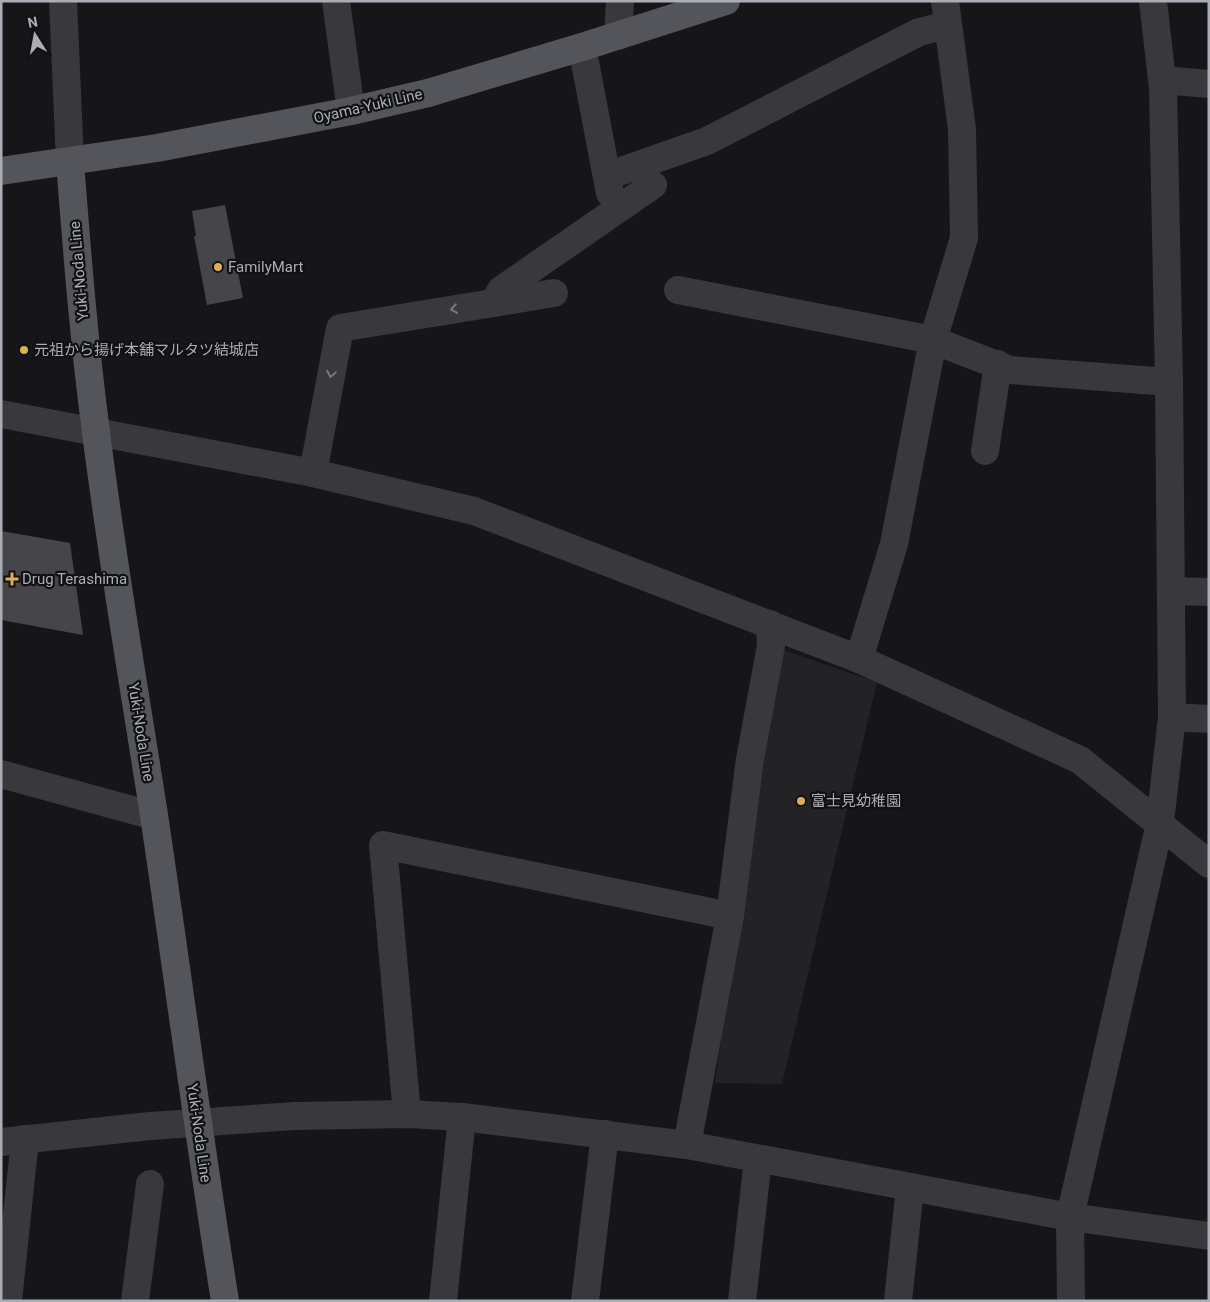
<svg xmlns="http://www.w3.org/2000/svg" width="1210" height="1302" viewBox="0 0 1210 1302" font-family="Roboto,'Noto Sans JP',sans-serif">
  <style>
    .built { fill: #232225 }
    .building { fill: #46464a }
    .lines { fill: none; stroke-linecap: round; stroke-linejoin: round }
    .minor { stroke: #38383d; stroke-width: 28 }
    .major { stroke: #54555b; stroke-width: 28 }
    .oneway { stroke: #777880 }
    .poi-dot { fill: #deb148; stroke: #111113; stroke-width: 2 }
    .labels { text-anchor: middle; stroke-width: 4.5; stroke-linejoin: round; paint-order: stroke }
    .street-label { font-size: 15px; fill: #aaadb6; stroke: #111113 }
    .poi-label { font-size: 15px; fill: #aaadb6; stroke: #111113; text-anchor: start }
  </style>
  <rect width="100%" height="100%" fill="#161618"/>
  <!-- built -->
  <polygon class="built" points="771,646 877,682 782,1084 715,1083 738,919"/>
  <!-- building -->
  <g class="building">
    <polygon points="225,205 243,298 207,305 194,236 196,236 192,211"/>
    <polygon points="1,531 70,543 83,635 1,620"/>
  </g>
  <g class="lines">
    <!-- minor -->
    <g class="minor">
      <polyline points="63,1 70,162"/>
      <polyline points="336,1 351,111"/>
      <polyline points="618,36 620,1"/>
      <polyline points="582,47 610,193"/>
      <polyline points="1162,80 1209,84"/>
      <polyline points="607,176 707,141 919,32 948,25"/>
      <polyline points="678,290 933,340 1010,370 1169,382"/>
      <polyline points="494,303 501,290 653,185"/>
      <polyline points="1,414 313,473 474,511 859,659 1080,760 1209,864"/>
      <polyline points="985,451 998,364"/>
      <polyline points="313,473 340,328 554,293"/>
      <polyline points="1171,591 1209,592"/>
      <polyline points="859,659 894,544 933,340 964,238 962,129 945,1"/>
      <polyline points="1172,717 1209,719"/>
      <polyline points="1,774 154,816"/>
      <polyline points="407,1114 383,845 730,916"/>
      <polyline points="1,1142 150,1126 295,1116 407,1114 462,1117 687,1145 1070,1217 1209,1236"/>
      <polyline points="687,1145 730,916 750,759 771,646 770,624"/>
      <polyline points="8,1301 25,1139"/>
      <polyline points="135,1301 150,1184"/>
      <polyline points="443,1301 462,1117"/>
      <polyline points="585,1301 605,1134"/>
      <polyline points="742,1301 758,1159"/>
      <polyline points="898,1301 910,1187"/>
      <polyline points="1071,1301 1070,1217 1160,823 1172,717 1169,382 1163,89 1153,1"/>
    </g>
    <!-- major -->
    <g class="major">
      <path d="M70 162C77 252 84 342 96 432 112 560 134 687 154 815 178 977 199 1139 225 1301"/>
      <polyline points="1,171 157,148 351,111 428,93 582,47 726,1"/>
    </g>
  </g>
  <!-- one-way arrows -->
  <defs><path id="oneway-chevron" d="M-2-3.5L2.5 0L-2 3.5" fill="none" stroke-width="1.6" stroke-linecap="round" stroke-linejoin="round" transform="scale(1.25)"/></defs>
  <g class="oneway">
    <use href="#oneway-chevron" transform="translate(454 309) rotate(171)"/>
    <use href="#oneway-chevron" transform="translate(331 374) rotate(101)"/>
  </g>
  <!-- markers -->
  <g class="poi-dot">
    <circle cx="218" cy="267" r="5"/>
    <circle cx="24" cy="350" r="5"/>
    <path d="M9.5 571.5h5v5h5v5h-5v5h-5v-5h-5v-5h5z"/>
    <circle cx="801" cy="801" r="5"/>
  </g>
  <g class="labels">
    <!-- street labels -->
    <g class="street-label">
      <text transform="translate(368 106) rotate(-13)" y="5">Oyama-Yuki Line</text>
      <text transform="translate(79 271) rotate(-95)" y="5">Yuki-Noda Line</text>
      <text transform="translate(141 732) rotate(81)" y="5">Yuki-Noda Line</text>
      <text transform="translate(199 1133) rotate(82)" y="5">Yuki-Noda Line</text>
    </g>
    <!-- poi labels -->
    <g class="poi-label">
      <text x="228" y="272">FamilyMart</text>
      <text x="34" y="355">元祖から揚げ本舗マルタツ結城店</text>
      <text x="22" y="584">Drug Terashima</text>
      <text x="811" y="806">富士見幼稚園</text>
    </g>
  </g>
  <!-- border -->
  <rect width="1210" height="1302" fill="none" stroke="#aaadb6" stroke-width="5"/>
  <!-- north arrow -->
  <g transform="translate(35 35) rotate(349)" stroke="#111113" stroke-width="4" paint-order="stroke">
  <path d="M0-4L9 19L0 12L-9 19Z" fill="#aaadb6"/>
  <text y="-8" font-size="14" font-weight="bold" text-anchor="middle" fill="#aaadb6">N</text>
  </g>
</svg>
